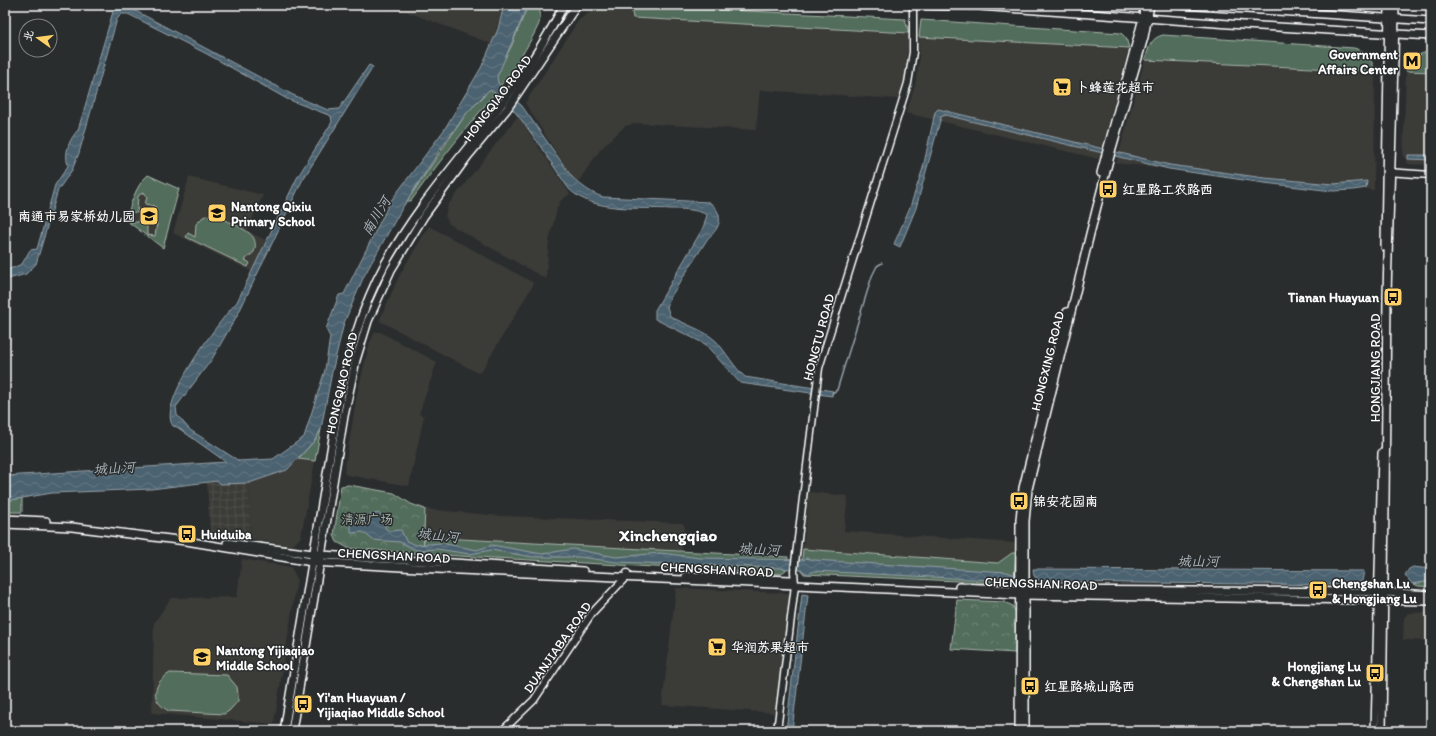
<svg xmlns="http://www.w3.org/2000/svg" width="1436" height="736" viewBox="0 0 1436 736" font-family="Itim,'LXGW WenKai TC',sans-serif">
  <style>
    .built { fill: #3b3b37 }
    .industrial { fill: url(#industrial-grid) }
    .green { fill: #536d5b; stroke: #a9b6ad; fill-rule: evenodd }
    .park { fill: url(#park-crowns); stroke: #a9b6ad }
    .water { fill: url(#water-waves); stroke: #94a1a9 }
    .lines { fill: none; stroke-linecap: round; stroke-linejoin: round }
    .stream { stroke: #94a1a9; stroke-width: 1.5 }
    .minor-casing { stroke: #fff; stroke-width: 9 }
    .major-casing { stroke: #fff; stroke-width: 10 }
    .minor { stroke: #2a2d2e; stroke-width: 6 }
    .major { stroke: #2a2d2e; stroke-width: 7 }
    .labels { text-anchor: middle; stroke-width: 3; stroke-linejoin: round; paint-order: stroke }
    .poi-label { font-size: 13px; font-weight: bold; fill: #fff; stroke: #2a2d2e; text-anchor: start }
    .street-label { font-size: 13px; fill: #fff; stroke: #2a2d2e }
    .park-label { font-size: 13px; fill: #a9b6ad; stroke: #2a2d2e }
    .water-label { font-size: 14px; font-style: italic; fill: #aeb8be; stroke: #2a2d2e }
    .district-label { font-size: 17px; font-weight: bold; fill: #fff; stroke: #2a2d2e }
  </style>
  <defs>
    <pattern id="industrial-grid" width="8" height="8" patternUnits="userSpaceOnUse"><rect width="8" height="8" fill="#3b3b37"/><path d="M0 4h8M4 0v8" fill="none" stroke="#4f4f4b"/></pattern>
    <pattern id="park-crowns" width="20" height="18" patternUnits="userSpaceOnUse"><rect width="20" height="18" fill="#536d5b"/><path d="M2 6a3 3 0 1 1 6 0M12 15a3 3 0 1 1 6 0" fill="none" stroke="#6d8374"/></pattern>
    <pattern id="water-waves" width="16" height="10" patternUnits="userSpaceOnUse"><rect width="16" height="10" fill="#4c626f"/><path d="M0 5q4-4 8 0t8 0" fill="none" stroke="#677a85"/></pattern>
  </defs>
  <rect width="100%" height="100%" fill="#2a2d2e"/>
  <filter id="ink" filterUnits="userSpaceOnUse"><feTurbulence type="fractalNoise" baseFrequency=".025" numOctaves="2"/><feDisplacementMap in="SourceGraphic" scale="8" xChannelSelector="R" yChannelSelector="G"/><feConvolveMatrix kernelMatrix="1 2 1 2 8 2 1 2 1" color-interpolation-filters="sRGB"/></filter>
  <g filter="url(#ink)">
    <!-- built -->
    <g class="built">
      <polygon points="335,5 504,5 492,44 405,11"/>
      <polygon points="605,5 631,5 634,18 909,33 905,78 898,99 760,90 756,130 637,123 625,126 600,150 578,182 571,176 525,103 578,21 595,8"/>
      <polygon points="919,37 1129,48 1099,159 906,113 915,85 919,61"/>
      <polygon points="1145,60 1375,71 1374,190 1116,163"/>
      <polygon points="1406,71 1431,72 1431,165 1408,164 1403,155"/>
      <polygon points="518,116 570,194 561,200 557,209 549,241 546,279 449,224 445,216 448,205"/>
      <polygon points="148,175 179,189 163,248 127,221 128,212 141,181"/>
      <polygon points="189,177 263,195 247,231 268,241 253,272 173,233"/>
      <polygon points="429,226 532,282 533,285 481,372 478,373 380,321 380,319 400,274"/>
      <polygon points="376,332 380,332 437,362 419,414 424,416 409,486 347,475 344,473 357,394 370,342 374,333"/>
      <polygon points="5,335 12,337 5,370"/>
      <polygon points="298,459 315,461 301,537 292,546 251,539 249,483 287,470"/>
      <polygon points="809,492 848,496 844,531 1016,543 1016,553 1012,553 998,563 803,549"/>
      <polygon points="425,509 501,516 682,523 685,526 681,551 424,537"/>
      <polygon points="242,559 291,567 297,579 274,724 152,713 154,623 171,598 237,597"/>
      <polygon points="676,588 787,593 790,595 775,713 662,705"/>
      <polygon points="1431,612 1431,641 1403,640 1404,618 1408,613"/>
    </g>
    <!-- industrial -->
    <polygon class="industrial" points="217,481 221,484 249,483 251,539 210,533 207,483"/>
    <!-- green -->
    <g class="green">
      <path d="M528 5H538C541 11 541 19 538 26 523 58 500 87 478 114 455 142 432 171 411 201H407L466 114 484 96 511 47Z"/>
      <polygon points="631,5 905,19 909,33 633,18"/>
      <polygon points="921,20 1121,33 1126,38 1129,48 919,37"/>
      <path d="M1163 35 1354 48C1365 51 1372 59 1375 71L1145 60C1149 48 1150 38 1163 35Z"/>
      <path d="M1431 52V72L1406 71C1411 60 1418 52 1431 52Z"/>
      <path d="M148 175 179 189 163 248 127 221C129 206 136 185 148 175ZM144 192 147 197 145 204 155 206 154 215 156 216 155 224H157L155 236 147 235V215L145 214V212L137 210 138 196ZM131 212 139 213 138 222H130Z"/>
      <path d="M208 215C217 215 248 229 253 237 256 242 256 247 254 252L245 260 250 263 248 267 186 237 188 233 195 237 196 224 203 217Z"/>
      <polygon points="321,429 315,461 298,459 315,440"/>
      <polygon points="22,498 22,512 5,512 5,501"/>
      <polygon points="424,537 788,557 786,570 780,574 423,554"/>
      <polygon points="803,549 998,563 1012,553 1016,553 1014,579 1001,583 804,574 801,570"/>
      <polygon points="1431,581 1431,587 1418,586 1414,584 1419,582"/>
      <path d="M170 673 227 675 237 687 238 695V701L229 711 224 714 169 711C149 701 153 683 170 673Z"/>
    </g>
    <!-- park -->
    <g class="park">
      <polygon points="349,485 394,493 411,504 425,509 423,554 348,548 337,542 334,535 341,486"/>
      <polygon points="957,600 1004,602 1013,606 1016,614 1015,653 951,649"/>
    </g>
    <!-- water -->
    <g class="water">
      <path d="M115 5H122L134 10 293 95 328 110 339 109 369 65 373 67 302 181 239 312 212 359 176 407 177 415 190 430 239 461 273 459 304 437 325 370 330 337 326 329 339 295 344 294 390 202 444 130 481 68 498 29 504 5H528L497 77 498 83 522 106 572 177C582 186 590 193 603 197L709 202C724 213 722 227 708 238L670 298 667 307 670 316C685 325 703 329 716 341 726 352 734 367 745 377L833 391 832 396 740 383 705 344 655 319V310L703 228 707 215C697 209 682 209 671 209 639 207 593 213 569 189 555 170 510 94 489 90L466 114 441 148 401 210 364 276 344 323 332 372 321 429 315 440 287 470 249 483 221 484 217 481 151 489 52 493 5 501V476L226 462 177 427 173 426C156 403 220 320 237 302L297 178 332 122 331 116 287 99 207 54 128 14H122L117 19 79 153 72 170 58 190 36 264 26 274 5 280V271L22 264 30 250 37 249 55 185 68 166C64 152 69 140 78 130Z"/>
      <polygon points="938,109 1170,165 1265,178 1333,184 1367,181 1366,188 1353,190 1333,191 1264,183 1169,169 945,115 941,117 916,208 900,247 894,244 910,207 923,168 935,112"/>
      <polygon points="1408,155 1431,155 1431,160 1408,159"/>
      <polygon points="354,513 365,517 378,513 383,516 385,528 389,531 401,530 406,541 416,545 441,543 477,550 492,545 542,554 573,549 616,557 661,553 700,558 804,560 806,558 814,560 1007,572 1015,575 1014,579 1011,581 814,571 808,574 801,570 780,568 616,562 580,557 533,557 491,550 470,554 437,549 416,550 400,542 373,540 363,532 351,533 351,519"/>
      <polygon points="1413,567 1431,569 1431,581 1412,584 1405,575 1409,569"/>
      <polygon points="1033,569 1364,571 1362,581 1354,585 1041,582 1034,576"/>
      <polygon points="802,594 808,595 792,731 786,731"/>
    </g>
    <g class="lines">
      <!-- stream -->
      <polyline class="stream" points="832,393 837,390 872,276 877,266 882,263"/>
      <defs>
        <g id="minor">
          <polyline points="1387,172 1431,175"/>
          <polyline points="502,731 534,700 592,613 626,577 627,573"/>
          <polyline points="777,731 795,585 794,571 819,368 908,83 913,52 913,5"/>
        </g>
        <g id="major">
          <polyline points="921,5 979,6 1243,25 1431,36"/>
          <polyline points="1182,5 1431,21"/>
          <polyline points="1101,173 1143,18 1144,5"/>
          <polyline points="1385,247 1389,5"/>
          <polyline points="5,519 46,521"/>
          <polyline points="5,524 72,527 186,541 312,562 437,569 1020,595 1431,601"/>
          <polyline points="227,543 321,555 583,571"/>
          <polyline points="686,576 791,580"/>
          <polyline points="959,587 1025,590 1380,592 1431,595"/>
          <path d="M284 731 338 408C348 358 360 309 385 264 417 206 461 158 501 105 524 74 546 40 564 5"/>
          <polyline points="292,731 344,416 356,360 368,321 391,270 424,216 468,156 507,109 577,5"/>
          <polyline points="1019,731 1020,520 1023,488 1067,312"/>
          <polyline points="1025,731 1025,521 1028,489 1090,234 1112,148 1144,37 1150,5"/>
          <polyline points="1375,731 1382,453"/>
          <path d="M1382 731C1385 586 1385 442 1387 297 1389 200 1394 102 1395 5"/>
        </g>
      </defs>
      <!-- minor casing -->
      <use href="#minor" class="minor-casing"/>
      <!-- major casing -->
      <use href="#major" class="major-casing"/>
      <!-- minor -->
      <use href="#minor" class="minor"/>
      <!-- major -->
      <use href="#major" class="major"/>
    </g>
  </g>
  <!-- icons -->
  <defs>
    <symbol id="metro-square" viewBox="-11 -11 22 22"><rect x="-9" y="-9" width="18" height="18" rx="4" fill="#ffd166" stroke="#2a2d2e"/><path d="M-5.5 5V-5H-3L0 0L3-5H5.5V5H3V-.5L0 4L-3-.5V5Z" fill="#111"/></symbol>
    <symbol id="supermarket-square" viewBox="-11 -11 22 22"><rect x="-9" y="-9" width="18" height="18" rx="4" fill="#ffd166" stroke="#2a2d2e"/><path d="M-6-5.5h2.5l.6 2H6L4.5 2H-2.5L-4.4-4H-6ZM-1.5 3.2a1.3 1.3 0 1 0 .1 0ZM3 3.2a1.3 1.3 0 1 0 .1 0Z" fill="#111"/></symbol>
    <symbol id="bus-square" viewBox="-11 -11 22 22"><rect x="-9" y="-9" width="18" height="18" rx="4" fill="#ffd166" stroke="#2a2d2e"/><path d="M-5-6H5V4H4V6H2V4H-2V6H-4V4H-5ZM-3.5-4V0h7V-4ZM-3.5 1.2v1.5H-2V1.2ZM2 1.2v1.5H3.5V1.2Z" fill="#111"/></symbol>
    <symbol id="school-square" viewBox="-11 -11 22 22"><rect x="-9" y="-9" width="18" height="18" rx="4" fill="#ffd166" stroke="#2a2d2e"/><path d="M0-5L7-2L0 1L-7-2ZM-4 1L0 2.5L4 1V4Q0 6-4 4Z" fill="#111"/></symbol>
  </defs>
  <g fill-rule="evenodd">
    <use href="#metro-square" x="1401" y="50" width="22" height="22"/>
    <use href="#supermarket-square" x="1051" y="76" width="22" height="22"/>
    <use href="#bus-square" x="1097" y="178" width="22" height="22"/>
    <use href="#school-square" x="206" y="202" width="22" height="22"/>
    <use href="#school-square" x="138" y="205" width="22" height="22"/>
    <use href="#bus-square" x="1382" y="286" width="22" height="22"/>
    <use href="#bus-square" x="1008" y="490" width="22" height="22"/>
    <use href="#bus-square" x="176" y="523" width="22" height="22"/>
    <use href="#bus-square" x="1307" y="579" width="22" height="22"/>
    <use href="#supermarket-square" x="706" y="636" width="22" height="22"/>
    <use href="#school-square" x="191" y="646" width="22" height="22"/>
    <use href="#bus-square" x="1364" y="662" width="22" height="22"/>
    <use href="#bus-square" x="1019" y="675" width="22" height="22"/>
    <use href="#bus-square" x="292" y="693" width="22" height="22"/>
  </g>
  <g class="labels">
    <!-- poi labels -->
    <g class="poi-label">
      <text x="1398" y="59" text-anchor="end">Government<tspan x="1398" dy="15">Affairs Center</tspan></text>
      <text x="1076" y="92">卜蜂莲花超市</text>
      <text x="1122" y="194">红星路工农路西</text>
      <text x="231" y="211">Nantong Qixiu<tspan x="231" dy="15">Primary School</tspan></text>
      <text x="135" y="221" text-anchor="end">南通市易家桥幼儿园</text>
      <text x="1379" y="302" text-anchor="end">Tianan Huayuan</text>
      <text x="1033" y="506">锦安花园南</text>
      <text x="201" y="539">Huiduiba</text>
      <text x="1332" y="588">Chengshan Lu<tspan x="1332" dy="15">&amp; Hongjiang Lu</tspan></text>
      <text x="731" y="652">华润苏果超市</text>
      <text x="216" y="655">Nantong Yijiaqiao<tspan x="216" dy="15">Middle School</tspan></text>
      <text x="1361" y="671" text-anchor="end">Hongjiang Lu<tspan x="1361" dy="15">&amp; Chengshan Lu</tspan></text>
      <text x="1044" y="691">红星路城山路西</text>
      <text x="317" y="702">Yi'an Huayuan /<tspan x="317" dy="15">Yijiaqiao Middle School</tspan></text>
    </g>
    <!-- street labels -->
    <g class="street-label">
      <text transform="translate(497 98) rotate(-53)" y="5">HONGQIAO ROAD</text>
      <text transform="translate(818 337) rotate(-75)" y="5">HONGTU ROAD</text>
      <text transform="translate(1047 361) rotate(-76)" y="5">HONGXING ROAD</text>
      <text transform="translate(1375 368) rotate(-90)" y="5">HONGJIANG ROAD</text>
      <text transform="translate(341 383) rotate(-77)" y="5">HONGQIAO ROAD</text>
      <text transform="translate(394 555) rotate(3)" y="5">CHENGSHAN ROAD</text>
      <text transform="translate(717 569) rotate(3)" y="5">CHENGSHAN ROAD</text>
      <text transform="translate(1041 583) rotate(2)" y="5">CHENGSHAN ROAD</text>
      <text transform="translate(557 647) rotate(-55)" y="5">DUANJIABA ROAD</text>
    </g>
    <!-- park labels -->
    <g class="park-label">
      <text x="367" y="524">清源广场</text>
    </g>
    <!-- water labels -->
    <g class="water-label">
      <text transform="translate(376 216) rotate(-59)" y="5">南川河</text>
      <text transform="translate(114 468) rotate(-4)" y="5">城山河</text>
      <text transform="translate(438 535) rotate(6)" y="5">城山河</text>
      <text transform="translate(759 549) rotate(3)" y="5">城山河</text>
      <text x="1198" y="566">城山河</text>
    </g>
    <!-- district labels -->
    <g class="district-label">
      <text x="668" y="541">Xinchengqiao</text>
    </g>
  </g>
  <!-- margin -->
  <rect width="1436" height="736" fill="none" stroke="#2a2d2e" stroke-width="20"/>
  <rect x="10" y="10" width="1416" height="716" fill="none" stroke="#fff" stroke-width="1.5" filter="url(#ink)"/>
  <!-- north arrow -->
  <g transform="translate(38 38) rotate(284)"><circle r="19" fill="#2a2d2e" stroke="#7f8182"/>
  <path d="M0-3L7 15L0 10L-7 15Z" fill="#ffd166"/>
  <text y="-6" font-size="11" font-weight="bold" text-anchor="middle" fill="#ffffff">北</text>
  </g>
</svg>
